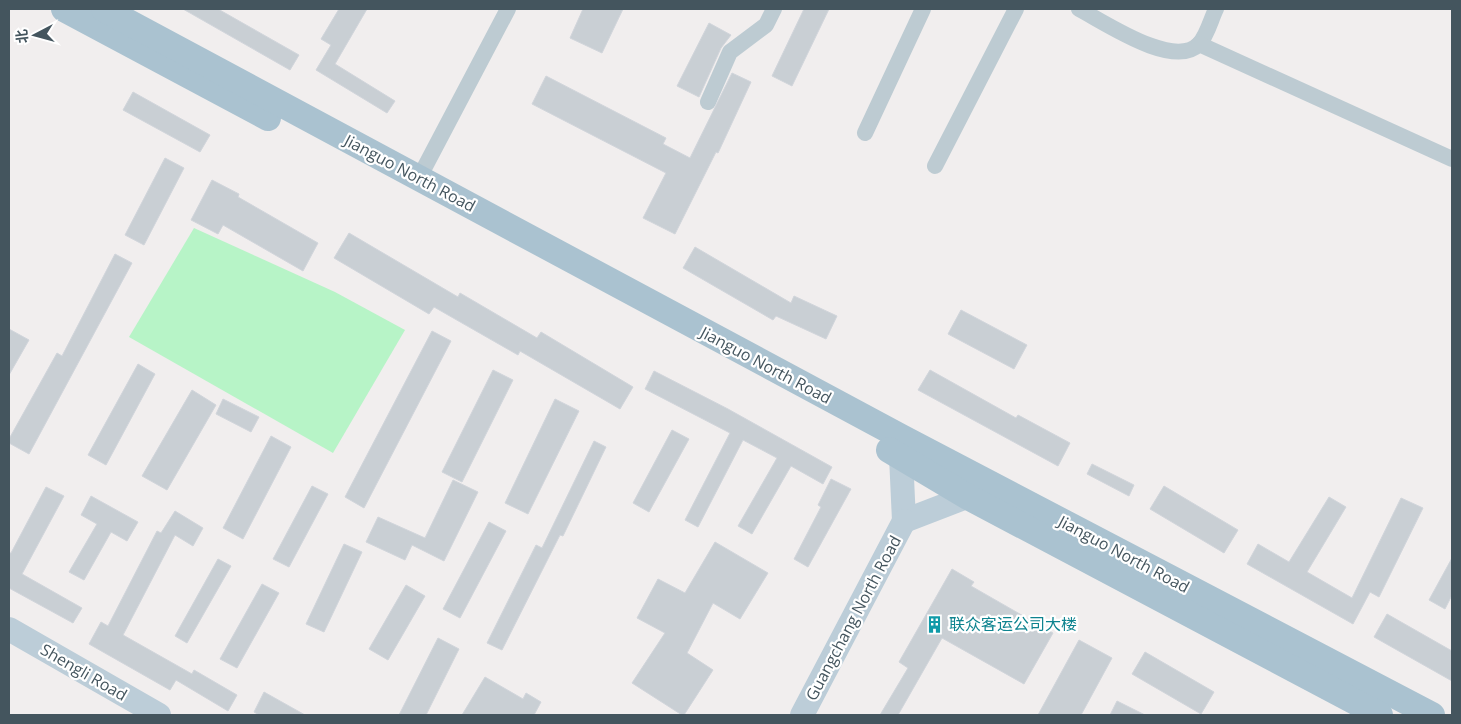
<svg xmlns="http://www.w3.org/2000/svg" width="1461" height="724" viewBox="0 0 1461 724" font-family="'Open Sans','Noto Sans SC',sans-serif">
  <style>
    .pitch { fill: #b7f4c7 }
    .building { fill: #c9cfd4; stroke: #d1d5db }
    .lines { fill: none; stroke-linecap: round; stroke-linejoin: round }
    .minor { stroke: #bdcbd2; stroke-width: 16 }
    .secondary { stroke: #bccdd8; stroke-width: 24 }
    .primary { stroke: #aac2d0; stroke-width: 26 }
    .labels { text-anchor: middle; stroke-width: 4.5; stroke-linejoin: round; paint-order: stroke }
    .street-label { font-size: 16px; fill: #44555e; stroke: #fff }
    .culture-label { font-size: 16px; fill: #0d838f; stroke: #fff; text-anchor: start }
  </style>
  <rect width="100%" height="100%" fill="#f1eeee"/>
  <!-- pitch -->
  <polygon class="pitch" points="194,228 335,292 405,330 333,453 129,337"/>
  <!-- building -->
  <g class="building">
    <polygon points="183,9 218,9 299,55 290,70"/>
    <polygon points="339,9 367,9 335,64 395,101 387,113 316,70 331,45 321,39"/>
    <polygon points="583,9 623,9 602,53 570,38"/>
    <polygon points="804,9 829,9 792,86 772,76"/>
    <polygon points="709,23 731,35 721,48 699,97 677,86"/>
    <polygon points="732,73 751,82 718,153 716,152 675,234 643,218 666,173 532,104 546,76 666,138 663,144 690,158"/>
    <polygon points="133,92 210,135 200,152 123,110"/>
    <polygon points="165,158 184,168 144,245 125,235"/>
    <polygon points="212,180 239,194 238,197 318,243 303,271 223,225 218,234 191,220"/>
    <polygon points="349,233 458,297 460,293 537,338 541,332 633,387 620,409 520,351 518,355 434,307 429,314 334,258"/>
    <polygon points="695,247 791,303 794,296 837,316 826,339 776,316 773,320 683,268"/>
    <polygon points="115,254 132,263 29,454 9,443 9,439 57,353 62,356"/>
    <polygon points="961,310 1027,345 1014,369 948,334"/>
    <polygon points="9,329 29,340 9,375"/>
    <polygon points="432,331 451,341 364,508 345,497"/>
    <polygon points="138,364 155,374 106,465 88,455"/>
    <polygon points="493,370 513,380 462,482 442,472"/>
    <polygon points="930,370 1016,418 1018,415 1070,443 1058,466 918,390"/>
    <polygon points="654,371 728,409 832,467 823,484 791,466 752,534 738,526 777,458 743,440 698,527 685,520 730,433 645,389"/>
    <polygon points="192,390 216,405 167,490 142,476"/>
    <polygon points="223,399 259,417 251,432 216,414"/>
    <polygon points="555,399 579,411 528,514 505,503"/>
    <polygon points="672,430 689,439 649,512 633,503"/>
    <polygon points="271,436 291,447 243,539 223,528"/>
    <polygon points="594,441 606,447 563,536 560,535 502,650 487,643 536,545 542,548"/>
    <polygon points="1092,464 1134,485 1129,496 1087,474"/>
    <polygon points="831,479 851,489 808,567 794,559 821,507 818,505"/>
    <polygon points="453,480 478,492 444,561 412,545 405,560 366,542 378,517 425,538"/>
    <polygon points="312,486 328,494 289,567 273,559"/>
    <polygon points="1164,486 1238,530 1224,553 1150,509"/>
    <polygon points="46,487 64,496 22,574 82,608 73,623 9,588 9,553 11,553"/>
    <polygon points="91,496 138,522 127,541 111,532 84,580 69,572 97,524 81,515"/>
    <polygon points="1329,497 1346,507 1307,572 1352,598 1401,498 1423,508 1379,597 1370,592 1353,624 1247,564 1258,544 1289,562"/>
    <polygon points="175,511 203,528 193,546 175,535 123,635 192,674 194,670 237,695 228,711 176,680 170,690 89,644 101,622 108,626 157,531 161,533"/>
    <polygon points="489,522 506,531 460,618 443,609"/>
    <polygon points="715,542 768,573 740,619 713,603 687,653 713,670 684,715 682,715 632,683 665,633 637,618 658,579 685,593"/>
    <polygon points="344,544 362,552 324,632 306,624"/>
    <polygon points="1452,558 1452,595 1445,609 1429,600"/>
    <polygon points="218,559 231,566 187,643 175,636"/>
    <polygon points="952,569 974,582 971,586 1053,633 1024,684 942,638 898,715 880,715 908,668 899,662"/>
    <polygon points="262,584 279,593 237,668 220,659"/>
    <polygon points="406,585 425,596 388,660 369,649"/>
    <polygon points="1387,614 1452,651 1452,681 1374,637"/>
    <polygon points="438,638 459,649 426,715 399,715"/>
    <polygon points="1079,640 1112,658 1081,715 1038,715"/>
    <polygon points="1145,652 1214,692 1201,714 1132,674"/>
    <polygon points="485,677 523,699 526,693 541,702 534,715 462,715"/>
    <polygon points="264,692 305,715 259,715 254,712"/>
    <polygon points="1117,701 1145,715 1110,715"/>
  </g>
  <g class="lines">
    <!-- minor -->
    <g class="minor">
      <path d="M1079 9C1104 22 1174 70 1199 44 1207 36 1211 19 1216 9"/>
      <polyline points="1199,44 1452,159"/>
      <polyline points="708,102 730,52 766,25 774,9"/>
      <polyline points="865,133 923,9"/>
      <polyline points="935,166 1016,9"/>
      <polyline points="419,178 508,9"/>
    </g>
    <!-- secondary -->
    <g class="secondary">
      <polyline points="903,441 901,456 904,521"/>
      <polyline points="904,521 982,491"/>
      <polyline points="9,629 159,715"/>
      <polyline points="802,715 904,521"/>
    </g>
    <!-- primary -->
    <g class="primary">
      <polyline points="64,9 268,118"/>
      <polyline points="104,9 903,438 1432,715"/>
      <polyline points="889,450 968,497 1380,715"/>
    </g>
  </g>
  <!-- icons -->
  <defs>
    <symbol id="building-bare" viewBox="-9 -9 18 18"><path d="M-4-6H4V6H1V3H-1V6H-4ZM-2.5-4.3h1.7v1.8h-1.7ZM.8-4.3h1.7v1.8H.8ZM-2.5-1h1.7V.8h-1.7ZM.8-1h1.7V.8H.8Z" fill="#0f9aa8" stroke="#fff" stroke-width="2.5" paint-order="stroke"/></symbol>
  </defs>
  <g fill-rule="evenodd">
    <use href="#building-bare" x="922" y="612" width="25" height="25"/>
  </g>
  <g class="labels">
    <!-- street labels -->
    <g class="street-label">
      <text transform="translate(410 173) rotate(28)" y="6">Jianguo North Road</text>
      <text transform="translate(766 365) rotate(28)" y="6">Jianguo North Road</text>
      <text transform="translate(1124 554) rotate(28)" y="6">Jianguo North Road</text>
      <text transform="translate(853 618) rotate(-62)" y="6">Guangchang North Road</text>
      <text transform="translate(84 672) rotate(30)" y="6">Shengli Road</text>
    </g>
    <!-- culture labels -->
    <g class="culture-label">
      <text x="949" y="630">联众客运公司大楼</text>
    </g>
  </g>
  <!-- border -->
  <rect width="1461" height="724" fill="none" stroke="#44555e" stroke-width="20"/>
  <!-- north arrow -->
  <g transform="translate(35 35) rotate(264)" stroke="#ffffff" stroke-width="4" paint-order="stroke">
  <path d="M0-4L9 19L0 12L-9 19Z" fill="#44555e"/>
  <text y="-8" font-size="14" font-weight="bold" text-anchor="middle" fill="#44555e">北</text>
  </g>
</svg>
